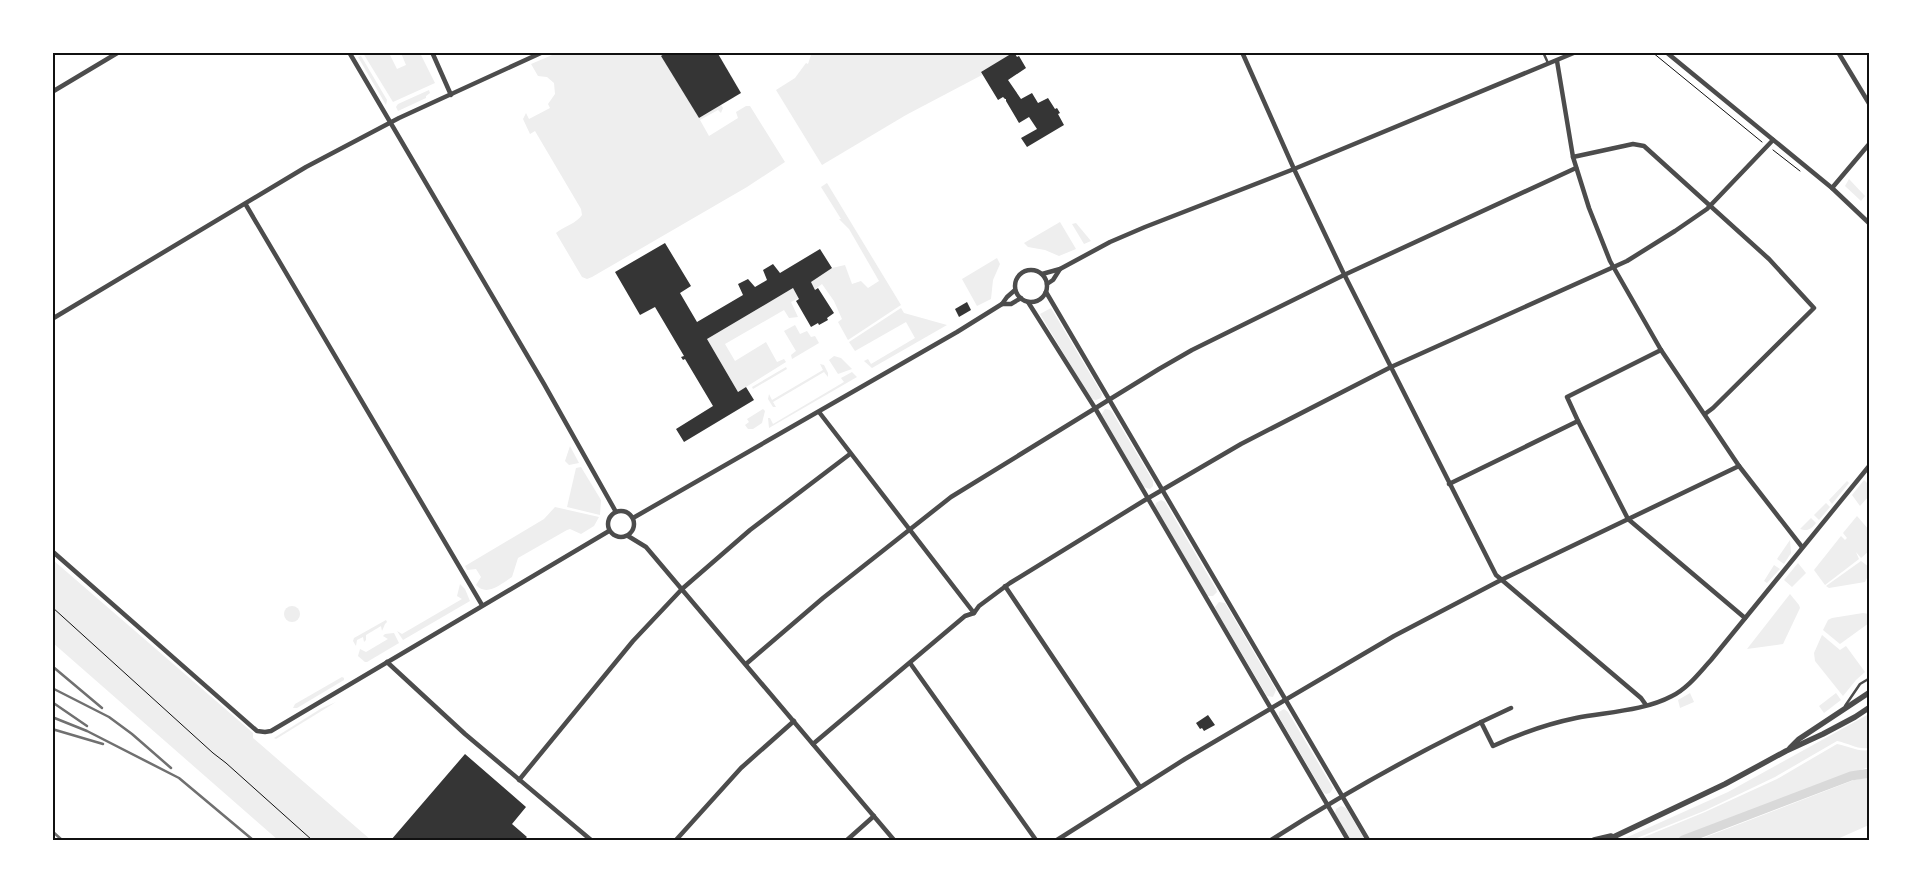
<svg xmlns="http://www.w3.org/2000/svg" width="1922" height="893" viewBox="0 0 1922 893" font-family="'IBM Plex Serif',serif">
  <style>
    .green { fill: #eee }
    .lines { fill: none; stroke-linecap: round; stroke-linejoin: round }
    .canal { stroke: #d9d9d9; stroke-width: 9 }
    .building { fill: #353535 }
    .path { stroke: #111; stroke-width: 1 }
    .service { stroke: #4c4c4c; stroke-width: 2.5 }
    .minor { stroke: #4c4c4c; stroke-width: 4.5 }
    .tertiary { stroke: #4c4c4c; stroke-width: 5.5 }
    .rail { stroke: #707070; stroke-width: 2.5 }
    .neatline { fill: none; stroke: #111; stroke-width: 2 }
  </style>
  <rect width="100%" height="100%" fill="#fff"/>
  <!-- green -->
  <g class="green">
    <polygon points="812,52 1013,52 1013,53 981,72 982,75 906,115 822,165 776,90 795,78 806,63 808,64"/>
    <polygon points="363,53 389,53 397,69 406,65 401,53 420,53 435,83 393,102"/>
    <path d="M557 53H667L662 56 699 118 721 105 723 108 721 113 718 110 700 120 709 136 738 118 736 112 746 106H750L785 162 747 187 592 277 587 279 582 277 556 233C563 227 577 223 582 215L581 209 535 131 530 134 523 119 526 113 529 119 550 108 548 104 555 94 554 83 547 77 538 76 531 64Z"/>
    <polygon points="361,56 387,100 386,105 358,57"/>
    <polygon points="429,90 430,93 426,96 426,98 398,111 396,107 398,104"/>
    <polygon points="1849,179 1865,196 1861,201 1845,186"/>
    <polygon points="827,183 901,305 848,340 838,322 842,319 834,301 822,284 815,289 811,282 832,268 845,265 852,284 861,281 868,288 879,281 849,229 839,219 841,219 821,187"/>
    <polygon points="1060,222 1076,249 1059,256 1045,250 1028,247 1024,243"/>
    <polygon points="1076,223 1091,241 1084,244 1072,224"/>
    <polygon points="997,258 1000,264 993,280 991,299 977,306 962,279"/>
    <polygon points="793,288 799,298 791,302 798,317 789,318 784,310 725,344 735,361 766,342 777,362 784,359 786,362 738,392 707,339"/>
    <polygon points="901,308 904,313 947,325 872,368 864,361 868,359 871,364 915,338 906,322 855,351 849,342"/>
    <polygon points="1051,308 1102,394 1101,398 1096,400 1091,399 1040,314"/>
    <polygon points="795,325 800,334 807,331 811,337 815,336 819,343 792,359 791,355 796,351 784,331"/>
    <polygon points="834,356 841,358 852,369 838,374 829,360"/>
    <polygon points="820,364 824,365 828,373 828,377 824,372 773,402 776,407 773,407 768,399 769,394 772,400 823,370"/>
    <polygon points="786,367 787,369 753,389 752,387"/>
    <polygon points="852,372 857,377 769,428 768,418 770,418 773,424 844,382 841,378"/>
    <polygon points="763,409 765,411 762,423 753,429 748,429 745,425 749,422 747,419"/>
    <polygon points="1105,409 1110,410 1112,412 1153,481 1153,486 1150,489 1143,487 1101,415"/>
    <polygon points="570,446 579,463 569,465 565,461"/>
    <polygon points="581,467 601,500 600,515 567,507 576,468"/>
    <polygon points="1864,480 1869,485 1869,496 1860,506 1852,495"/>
    <polygon points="1847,481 1849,483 1832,504 1829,500"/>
    <polygon points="1161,500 1165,502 1216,589 1217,592 1213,596 1207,596 1155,507 1156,503"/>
    <polygon points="1826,503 1830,507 1819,520 1814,515"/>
    <path d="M555 507 599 517 594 526 581 534 570 529 567 530 518 558 512 577C501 584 487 597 476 585L481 577 476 569 467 570 465 566 544 519Z"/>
    <polygon points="1857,516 1869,530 1869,551 1861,558 1856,552 1859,559 1825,585 1814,570 1841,536 1845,540 1847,538 1843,533"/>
    <path d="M1811 518 1816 523C1812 528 1808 532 1800 529Z"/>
    <polygon points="1790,540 1791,553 1784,564 1777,559"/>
    <polygon points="53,560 253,733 253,738 371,840 278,840 53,643"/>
    <polygon points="1861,561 1869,567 1869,574 1865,582 1829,588 1826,586"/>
    <polygon points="1798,563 1806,573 1792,587 1784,580"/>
    <polygon points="1774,565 1780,569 1767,583 1764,581"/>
    <polygon points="460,584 465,589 470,601 403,640 397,631 402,634 462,599 457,596"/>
    <polygon points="1790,594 1799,605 1800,608 1783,644 1747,649"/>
    <polygon points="1219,602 1225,603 1276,690 1273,697 1267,696 1216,610 1215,607"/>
    <circle cx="292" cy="614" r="8"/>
    <polygon points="1863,613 1869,614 1869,623 1840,644 1823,630 1828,620 1832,618"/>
    <polygon points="386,620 387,622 385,624 382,631 381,626 366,635 366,640 364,642 363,637 357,640 356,646 353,641 354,638"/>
    <polygon points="394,633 399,643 367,662 365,662 358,656 360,649 366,652 388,639 383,636 385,634"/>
    <polygon points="1822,635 1840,650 1846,646 1865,672 1856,680 1843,696 1815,661 1814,653"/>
    <polygon points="342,677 344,678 344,680 297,708 293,708 295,704"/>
    <polygon points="1690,693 1694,702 1680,708 1678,700"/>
    <polygon points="1836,693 1841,700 1824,713 1819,706"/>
    <polygon points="336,702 276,739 274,738 322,708"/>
    <polygon points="1284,709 1288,712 1333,788 1330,793 1326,794 1323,792 1279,717 1279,712"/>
    <path d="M1869 714V748C1858 750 1848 743 1837 741L1775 777 1704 811 1632 840H1621L1728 792Z"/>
    <path d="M1837 744C1848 746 1858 752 1869 750V767L1823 783 1676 840H1637L1705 812 1777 779Z"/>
    <polygon points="1869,777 1869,825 1835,840 1698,840 1854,780"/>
    <polygon points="1341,806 1346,808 1365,840 1351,840 1335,814 1336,809"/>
  </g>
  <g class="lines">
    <!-- canal -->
    <polyline class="canal" points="1683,840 1851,776 1870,773"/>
  </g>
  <!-- building -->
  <g class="building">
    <polygon points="667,52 717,52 741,93 699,118 661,56"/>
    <polygon points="1014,52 1017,57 1019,56 1026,68 1008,80 1021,99 1032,93 1038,103 1048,98 1055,109 1057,108 1060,113 1058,114 1064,125 1027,147 1021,138 1037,129 1029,117 1019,123 1006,101 1006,99 1005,99 1003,97 998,100 981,72"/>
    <polygon points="665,243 691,286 680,293 697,322 743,295 738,284 748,279 755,287 767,280 763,270 773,264 780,273 820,249 832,268 811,282 815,290 818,288 834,313 827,318 828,320 819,325 818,323 811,327 796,301 799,299 793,288 707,339 738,392 746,387 754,400 684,442 676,429 713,406 685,359 683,360 681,357 684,356 655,307 640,315 615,272"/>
    <polygon points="967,302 971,310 959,317 955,309"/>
    <polygon points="1208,715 1215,725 1204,731 1202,728 1200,729 1196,723"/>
    <polygon points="465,754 526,807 512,824 527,837 524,840 391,840"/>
  </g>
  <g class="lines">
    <!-- path -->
    <g class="path">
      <polyline points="1652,52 1762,142"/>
      <polyline points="1773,150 1800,171"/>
      <polyline points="52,607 213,753 226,763 312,840"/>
    </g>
    <!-- service -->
    <g class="service">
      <polyline points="1543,52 1548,63"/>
      <polyline points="1845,706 1860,684 1870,678"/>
    </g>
    <!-- minor -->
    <g class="minor">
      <polyline points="349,52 544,384 616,512"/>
      <polyline points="432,52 451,95"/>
      <polyline points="1242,52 1294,169 1342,270 1496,575 1641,698 1646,705"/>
      <polyline points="1666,52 1832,188 1870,224"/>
      <polyline points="1838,52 1870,105"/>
      <polyline points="1557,61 1573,157 1589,208 1610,261 1661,350 1739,466 1802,547"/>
      <polyline points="52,92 119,52"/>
      <polyline points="1573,157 1633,144 1644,146 1769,259 1814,308 1713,408 1705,414"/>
      <polyline points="1832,188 1870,143"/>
      <polyline points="246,205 482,605"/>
      <circle cx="1031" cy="286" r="16"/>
      <polyline points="1042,274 1060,269 1110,242 1145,227 1294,169 1576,52"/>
      <polyline points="1047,284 1053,280 1060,269"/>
      <polyline points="1046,292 1368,840"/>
      <polyline points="1028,302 1095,408 1348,840"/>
      <polyline points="1002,304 1011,304 1021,298"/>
      <polyline points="52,319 306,167 399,118 543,52"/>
      <polyline points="819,412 974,613"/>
      <polyline points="1578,421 1628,519 1745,618"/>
      <polyline points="1449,484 1578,421 1567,397 1661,350"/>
      <circle cx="621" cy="524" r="13"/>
      <polyline points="633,518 957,332 1002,304 1007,297 1015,290"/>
      <polyline points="628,536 646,547 894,840"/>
      <polyline points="52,551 257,731 265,732 271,731 609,531"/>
      <polyline points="1005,586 1140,787"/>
      <polyline points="387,662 465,734 591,840"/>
      <polyline points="910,663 1036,840"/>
      <polyline points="746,664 823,598 951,497 1159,369 1192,350 1344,275 1576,168"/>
      <path d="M1481 722 1493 746C1519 734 1547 724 1576 718 1607 712 1644 711 1672 696 1688 688 1699 673 1711 660L1870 465"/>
      <polyline points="813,744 965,616 974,613 979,606 1010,583 1145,500 1241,444 1391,367 1627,261 1675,231 1707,209 1773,140"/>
      <polyline points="519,780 633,641 682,589 750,530 850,454"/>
      <polyline points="676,840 741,768 794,721"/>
      <polyline points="847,840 874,816"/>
      <polyline points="1057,840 1185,759 1394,636 1501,580 1739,466"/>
      <path d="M1271 840C1348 791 1428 746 1511 708"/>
    </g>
    <!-- tertiary -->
    <g class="tertiary">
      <polyline points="1790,748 1799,739 1870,692"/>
      <polyline points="1594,840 1611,836"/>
      <polyline points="1607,840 1725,784 1786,751 1823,734 1855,717 1870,707"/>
    </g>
    <!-- rail -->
    <g class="rail">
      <polyline points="52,666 102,708"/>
      <polyline points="52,688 109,717 132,734 171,768"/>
      <polyline points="52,702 87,726"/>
      <polyline points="52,717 87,731 179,778 253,840"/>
      <polyline points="52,729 103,744"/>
      <polyline points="52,831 62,840"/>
    </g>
  </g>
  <!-- border -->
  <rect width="1922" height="893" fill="none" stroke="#ffffff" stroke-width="108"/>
  <rect x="54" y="54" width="1814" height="785" class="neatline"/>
</svg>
